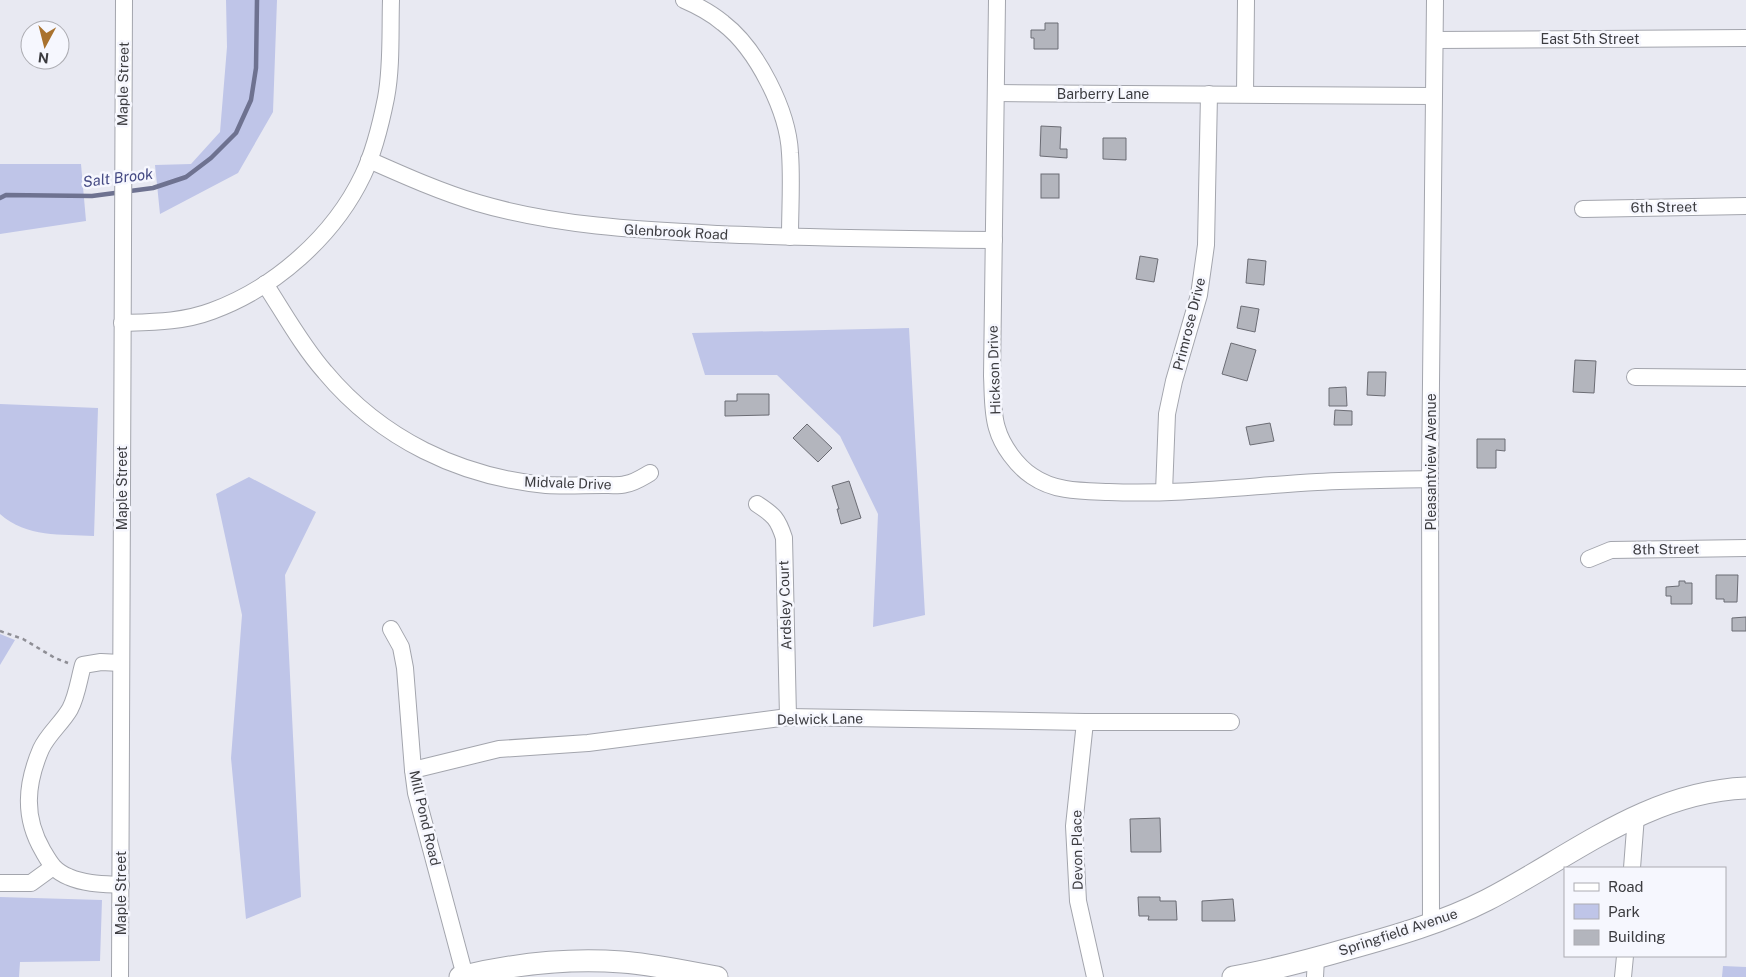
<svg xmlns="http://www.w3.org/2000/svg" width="1746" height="977" viewBox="0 0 1746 977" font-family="'Public Sans',sans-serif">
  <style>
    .green { fill: #bfc5e8 }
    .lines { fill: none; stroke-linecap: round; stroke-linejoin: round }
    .stream { stroke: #6e7290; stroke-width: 4.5 }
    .building { fill: #b3b5bd; stroke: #6b6c74 }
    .minor-casing { stroke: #a3a5ad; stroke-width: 18 }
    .major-casing { stroke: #a3a5ad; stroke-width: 23 }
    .path { stroke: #8e8e95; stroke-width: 2.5; stroke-dasharray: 4 4; stroke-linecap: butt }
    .minor { stroke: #fff; stroke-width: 16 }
    .major { stroke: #fff; stroke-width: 21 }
    .labels { text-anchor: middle; stroke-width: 5; stroke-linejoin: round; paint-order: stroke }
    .street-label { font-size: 14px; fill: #3c3c40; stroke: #f6f7fe }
    .water-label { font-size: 15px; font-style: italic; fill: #464b84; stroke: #f6f7fe }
  </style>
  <rect width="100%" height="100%" fill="#e8e9f2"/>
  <!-- green -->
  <g class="green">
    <polygon points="226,0 277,0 273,112 238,173 160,214 155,165 191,164 220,132 227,47"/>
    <polygon points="0,164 81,164 86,221 0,234"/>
    <polygon points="909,328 925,615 873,627 878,514 840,436 777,375 705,375 692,333"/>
    <path d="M0 404 98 408 94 536C61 534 27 538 0 514Z"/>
    <polygon points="249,477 316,512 285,575 301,897 246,919 231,758 242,615 216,494"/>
    <polygon points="0,634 15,640 0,665"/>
    <polygon points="0,897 102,900 100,961 20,962 19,977 0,977"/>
    <polygon points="1723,966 1746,967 1746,977 1722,977"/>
  </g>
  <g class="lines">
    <!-- stream -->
    <polyline class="stream" points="0,198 6,195 92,196 153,188 186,177 211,158 236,133 251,100 256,68 257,0"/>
  </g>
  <!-- building -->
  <g class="building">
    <polygon points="1045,23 1058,23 1058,49 1034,49 1034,38 1031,38 1031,30 1045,30"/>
    <polygon points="1041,126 1061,127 1060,149 1067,149 1067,158 1040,156"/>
    <polygon points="1103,138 1126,138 1126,160 1103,159"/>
    <rect x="1041" y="174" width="18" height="24"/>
    <polygon points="1140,256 1158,259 1154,282 1136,279"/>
    <polygon points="1248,259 1266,261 1264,285 1246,283"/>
    <polygon points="1241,306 1259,309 1255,332 1237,328"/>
    <polygon points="1231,343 1256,350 1247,381 1222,374"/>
    <polygon points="1575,360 1596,361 1594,393 1573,392"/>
    <polygon points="1368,372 1386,372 1385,396 1367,395"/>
    <polygon points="1346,387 1347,406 1329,406 1329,388"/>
    <polygon points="737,394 769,394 769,415 725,416 725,401 737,401"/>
    <polygon points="1335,410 1352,411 1352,425 1334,425"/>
    <polygon points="1270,423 1274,441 1250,445 1246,427"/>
    <polygon points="807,424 832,448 818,462 793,438"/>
    <polygon points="1477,439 1505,439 1505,451 1496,450 1496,468 1477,468"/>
    <polygon points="849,481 861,518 841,524 837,509 839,509 832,486"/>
    <polygon points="1716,575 1738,575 1737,602 1724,602 1724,599 1716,599"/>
    <polygon points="1679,581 1685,581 1685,583 1692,583 1692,604 1671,604 1671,596 1666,596 1666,587 1679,586"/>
    <polygon points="1746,617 1746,631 1732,631 1732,618"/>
    <polygon points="1160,818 1161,852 1131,852 1130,819"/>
    <polygon points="1138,897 1160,897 1160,901 1176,901 1177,920 1148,920 1149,916 1139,916"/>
    <polygon points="1233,899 1235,921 1202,921 1202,901"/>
  </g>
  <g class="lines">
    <defs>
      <g id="minor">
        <path d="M684 0C698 6 711 13 723 23 757 49 788 111 790 153 792 181 790 209 790 237"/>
        <path d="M997 0 992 376C993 393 992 412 997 428 1002 446 1017 466 1032 476 1055 492 1082 491 1109 492 1178 495 1248 486 1317 482 1355 480 1393 480 1430 479"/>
        <polyline points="1435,40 1746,38"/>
        <polyline points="996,93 1433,96"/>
        <polyline points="1245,94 1246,0"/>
        <path d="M369 160C405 176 441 192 478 203 556 226 638 230 718 234 810 238 902 239 994 240"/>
        <polyline points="1583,209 1746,206"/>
        <path d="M265 284C284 313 302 346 325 372 381 439 460 477 546 485 565 486 584 485 603 485 610 485 619 486 626 484 634 483 643 477 650 473"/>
        <path d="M122 323C153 322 183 322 212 311 275 288 334 236 363 175 374 152 381 123 386 98 392 66 390 32 391 0"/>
        <polyline points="1635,377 1746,378"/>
        <polyline points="1164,492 1167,414 1174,381 1199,295 1206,245 1209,94"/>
        <path d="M757 504C774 515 778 519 784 538L788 717"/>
        <polyline points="1589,559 1611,550 1746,548"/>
        <polyline points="391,629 401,647 405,668 413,770 416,793 465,976"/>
        <path d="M121 663 101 662 83 665C79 679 77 696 70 709 62 723 48 734 41 749 26 784 23 817 43 851 50 863 54 871 69 877 85 884 104 884 121 885"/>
        <polyline points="1085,722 1074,826 1078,901 1095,977"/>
        <polyline points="413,770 499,749 588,743 788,717 1085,722 1231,722"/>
        <polyline points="1632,868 1636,816"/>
        <polyline points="0,883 31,883 53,867"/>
        <polyline points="1431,923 1430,479 1435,0"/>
        <polyline points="120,977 124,0"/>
        <polyline points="1315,977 1316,958"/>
        <polyline points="1623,977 1625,956"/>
      </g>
      <g id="major">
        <path d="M460 977C513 964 567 958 622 962 652 964 686 972 717 977"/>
        <path d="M1233 977C1272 970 1310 960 1348 949 1395 936 1444 922 1487 900 1572 856 1647 792 1746 788"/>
      </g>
    </defs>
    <!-- minor casing -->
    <use href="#minor" class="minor-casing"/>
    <!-- major casing -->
    <use href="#major" class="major-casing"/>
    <!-- path -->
    <polyline class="path" points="0,631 23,639 55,658 68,663"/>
    <!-- minor -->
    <use href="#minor" class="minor"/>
    <!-- major -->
    <use href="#major" class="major"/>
  </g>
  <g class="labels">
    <!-- street labels -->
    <g class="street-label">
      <text x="1590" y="44">East 5th Street</text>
      <text transform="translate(123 84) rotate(-89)" y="5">Maple Street</text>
      <text x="1103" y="99">Barberry Lane</text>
      <text transform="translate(1664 207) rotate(-1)" y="5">6th Street</text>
      <text transform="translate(676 232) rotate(3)" y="5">Glenbrook Road</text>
      <text transform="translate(1189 324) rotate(-76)" y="5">Primrose Drive</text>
      <text transform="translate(994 370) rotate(-92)" y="5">Hickson Drive</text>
      <text transform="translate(1431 462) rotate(-90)" y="5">Pleasantview Avenue</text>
      <text transform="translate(568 483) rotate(2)" y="5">Midvale Drive</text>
      <text transform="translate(122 488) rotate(-90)" y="5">Maple Street</text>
      <text transform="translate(1666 549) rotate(-1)" y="5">8th Street</text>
      <text transform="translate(785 605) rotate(-92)" y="5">Ardsley Court</text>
      <text transform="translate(820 719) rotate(-1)" y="5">Delwick Lane</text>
      <text transform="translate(425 818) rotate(77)" y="5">Mill Pond Road</text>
      <text transform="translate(1077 850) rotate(-91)" y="5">Devon Place</text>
      <text transform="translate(121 893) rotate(-90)" y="5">Maple Street</text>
      <text transform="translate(1398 932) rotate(-18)" y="5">Springfield Avenue</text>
    </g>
    <!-- water labels -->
    <g class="water-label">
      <text transform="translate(118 178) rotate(-7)" y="5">Salt Brook</text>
    </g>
  </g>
  <!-- legend -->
  <rect x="1564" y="867" width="162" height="90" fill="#f6f7fe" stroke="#acacb2"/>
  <rect x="1574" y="883" width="25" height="8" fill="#ffffff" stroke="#acacb2"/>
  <text x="1608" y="892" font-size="15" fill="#3c3c40">Road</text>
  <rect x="1574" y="904" width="25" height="15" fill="#bfc5e8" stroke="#acacb2"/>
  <text x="1608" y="917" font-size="15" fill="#3c3c40">Park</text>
  <rect x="1574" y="930" width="25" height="15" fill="#b3b5bd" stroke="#acacb2"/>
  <text x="1608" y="942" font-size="15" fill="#3c3c40">Building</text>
  <!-- north arrow -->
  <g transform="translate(45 45) rotate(187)"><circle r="24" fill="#f6f7fe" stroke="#acacb2"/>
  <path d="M0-4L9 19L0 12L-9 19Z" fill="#a9722e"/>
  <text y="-8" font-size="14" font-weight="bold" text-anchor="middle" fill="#3c3c40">N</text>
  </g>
</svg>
